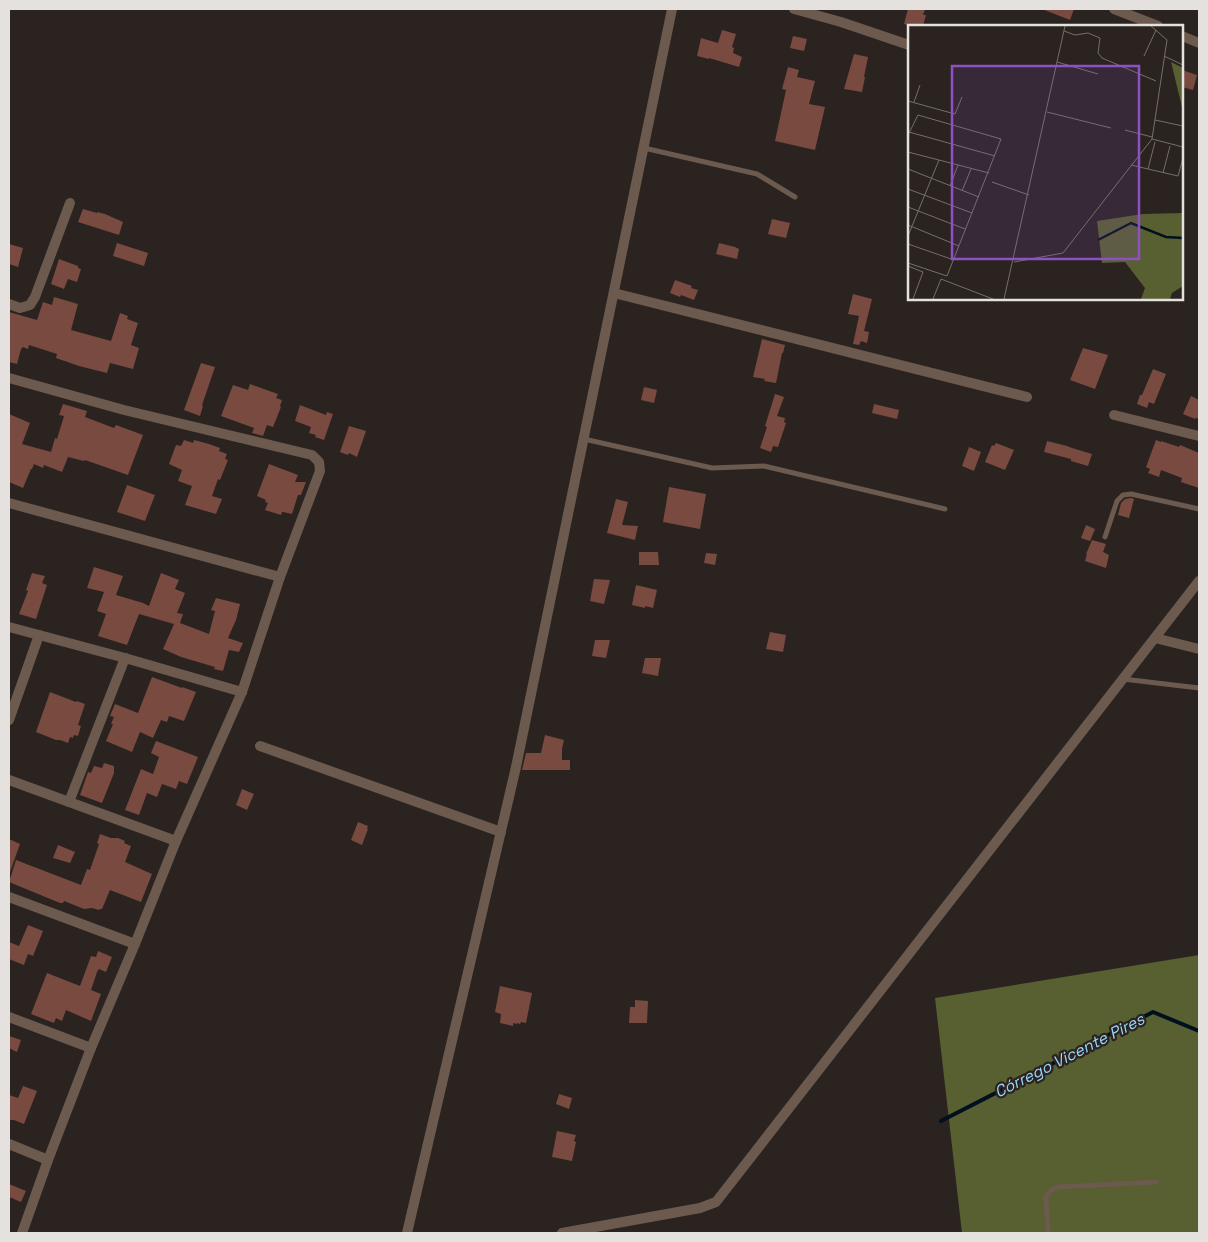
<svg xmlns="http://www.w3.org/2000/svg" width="1208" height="1242" viewBox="0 0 1208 1242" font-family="'Space Grotesk',sans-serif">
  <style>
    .forest { fill: #585f31 }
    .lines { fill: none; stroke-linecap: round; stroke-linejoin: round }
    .stream { stroke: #00111d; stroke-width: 4 }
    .building { fill: #794a40 }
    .service { stroke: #6b5a4d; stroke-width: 5 }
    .minor { stroke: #6b5a4d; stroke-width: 10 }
    .labels { text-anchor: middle; stroke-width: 4.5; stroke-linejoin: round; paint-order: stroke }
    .water-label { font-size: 16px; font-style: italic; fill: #99d6f8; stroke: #2a2320 }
    .inset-river { fill: none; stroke: #00111d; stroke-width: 2.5 }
    .inset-road { fill: none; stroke: #756f6c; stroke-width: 1 }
    .view { fill: #9050c5; fill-opacity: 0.15; stroke: #9050c5; stroke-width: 2.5 }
    .inset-edge { fill: none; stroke: #e5e1df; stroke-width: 2.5 }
  </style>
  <rect width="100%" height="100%" fill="#2a2320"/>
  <!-- forest -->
  <polygon class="forest" points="1199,955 1199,1233 962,1233 935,998"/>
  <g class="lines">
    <!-- stream -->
    <polyline class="stream" points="941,1121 1153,1012 1199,1031"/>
  </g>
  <!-- building -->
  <g class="building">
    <polygon points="908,9 925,9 923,15 926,15 923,26 913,26 904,24"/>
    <polygon points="1042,9 1074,9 1070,20"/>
    <polygon points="722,30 736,34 732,47 734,48 733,53 742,57 739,67 709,58 709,59 697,56 701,38 718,43"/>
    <polygon points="793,36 807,39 804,51 790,48"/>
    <polygon points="854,54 868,57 864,77 865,77 862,92 844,89"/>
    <polygon points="788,67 799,70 797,77 815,81 809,104 825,107 815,150 775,141 786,90 782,89"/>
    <polygon points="1182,70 1197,75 1193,90 1182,87"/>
    <polygon points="83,209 97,213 97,212 105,214 123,222 119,235 78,222"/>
    <polygon points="772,219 790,223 786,238 768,234"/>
    <polygon points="117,243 148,253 144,266 113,256"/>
    <polygon points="719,243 735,247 739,249 737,259 716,254"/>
    <polygon points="9,244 23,248 18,267 9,264"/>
    <polygon points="59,259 78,266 78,268 81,269 77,282 68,279 64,289 51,284"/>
    <polygon points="675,280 692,286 691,288 698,290 694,300 681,295 680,297 670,293"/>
    <polygon points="853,294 872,299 864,331 869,332 867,343 861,341 859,345 853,344 859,316 848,314"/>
    <polygon points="54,297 78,304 71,330 111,341 120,313 128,316 127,319 138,323 131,345 139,348 133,369 110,363 107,373 79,366 56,358 57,354 29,345 28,349 23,347 21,349 17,364 9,362 9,312 37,320 43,302 52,305"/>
    <polygon points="762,339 785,345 783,353 782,353 776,383 764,381 765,379 753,377"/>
    <polygon points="1083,348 1108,355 1095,389 1070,380"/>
    <polygon points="201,363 215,367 202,405 203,406 200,416 184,410"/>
    <polygon points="1153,369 1166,374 1154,404 1149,402 1147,408 1137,404 1140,395 1142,395"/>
    <polygon points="250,384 278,394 276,398 282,400 280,406 281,407 273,427 267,425 263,436 252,433 254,428 221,416 233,385 248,390"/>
    <polygon points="644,387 657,390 654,403 641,400"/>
    <polygon points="775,394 784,397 777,416 785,418 784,422 786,423 778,447 773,446 771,452 760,448 767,427 765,426"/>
    <polygon points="1191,396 1199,400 1199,419 1196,418 1195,419 1183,414"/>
    <polygon points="63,404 87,411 85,417 114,428 116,425 143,435 128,475 85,460 84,461 68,457 62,472 44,465 43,468 34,464 32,469 31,469 23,488 9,482 9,414 30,423 22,444 51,452 55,438 57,439 64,416 59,415"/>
    <polygon points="874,404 899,410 897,419 872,413"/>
    <polygon points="300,405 326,415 327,412 333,414 324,440 315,437 316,435 309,433 311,427 295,421"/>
    <polygon points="349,426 366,431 357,457 349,453 348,455 340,452"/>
    <polygon points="184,440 193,443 194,440 209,444 220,448 219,451 227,454 225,459 228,460 220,480 218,479 212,496 222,499 216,514 185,505 192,486 178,481 182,470 169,464 176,445 181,446"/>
    <polygon points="1156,440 1161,442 1161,441 1179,447 1180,445 1199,453 1199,488 1181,482 1182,478 1161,470 1159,477 1148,473 1150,469 1146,467"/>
    <polygon points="1047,441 1067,446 1072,448 1092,454 1088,466 1071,461 1071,459 1044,452"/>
    <polygon points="996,443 1014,450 1005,470 985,462 992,445 994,446"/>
    <polygon points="969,447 981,452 974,471 962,466"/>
    <polygon points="269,464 298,475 295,482 306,482 301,495 298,495 292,514 283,512 282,512 281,515 265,510 268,503 265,502 266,500 257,496"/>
    <polygon points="127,485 155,495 145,521 117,512"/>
    <polygon points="669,487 706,494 700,529 663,522"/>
    <polygon points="1131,498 1134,499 1129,518 1118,515 1121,503 1125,499"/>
    <polygon points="616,499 628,502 622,525 638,526 635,540 607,533"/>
    <polygon points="1086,525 1095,529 1090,541 1081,538"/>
    <polygon points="1092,540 1106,544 1103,552 1109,555 1106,568 1085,561 1087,554 1086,554"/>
    <polygon points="639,552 658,552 659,565 639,565"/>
    <polygon points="706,553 717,554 715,565 704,563"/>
    <polygon points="94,567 123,576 116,595 143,603 149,606 161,573 179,580 175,589 185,593 177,613 183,614 180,623 209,634 215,611 211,610 216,598 240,604 236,620 228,638 243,643 239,652 229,650 223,671 214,669 215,667 181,657 163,649 174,624 139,614 127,645 98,636 106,614 97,611 104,592 87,588"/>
    <polygon points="32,573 45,576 42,583 47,585 36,619 19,614 28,591 26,590"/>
    <polygon points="594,579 610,580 604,604 590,601"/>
    <polygon points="636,585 657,590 653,608 645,606 645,608 632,605"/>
    <polygon points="770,632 786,635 783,652 766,649"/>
    <polygon points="595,640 610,640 606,658 592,656"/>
    <polygon points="645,658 661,658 658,676 642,673"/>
    <polygon points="152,677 182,688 182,687 196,692 184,721 169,716 167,722 161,720 153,738 140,732 132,752 106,741 113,724 111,724 114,717 110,716 115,704 138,713"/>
    <polygon points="50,692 76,702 77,701 85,704 78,725 81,726 78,736 74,735 73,738 70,737 68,743 60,740 56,740 36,732"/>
    <polygon points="545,735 564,740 562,749 562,760 570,760 570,770 522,770 526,753 541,753"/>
    <polygon points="156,741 198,757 187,784 179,781 176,789 162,784 157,797 147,793 139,815 125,810 141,769 153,774 159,757 151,753"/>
    <polygon points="104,763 114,766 114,773 102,803 80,795 88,772 91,773 94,766 102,768"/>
    <polygon points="242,789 254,794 247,810 236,805"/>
    <polygon points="358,822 368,826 367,829 368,829 362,845 351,840"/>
    <polygon points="100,834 111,838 118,838 125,841 124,843 131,846 125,862 152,874 141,902 110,890 102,909 100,909 99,910 92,908 84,909 64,901 63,903 60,903 9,882 16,860 81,885 87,869 90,870 99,844 97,843"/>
    <polygon points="9,839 20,844 10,872 9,872"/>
    <polygon points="58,845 75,852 70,863 53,858"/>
    <polygon points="28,925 43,931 33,956 28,954 24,965 9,959 9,942 19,946"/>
    <polygon points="98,951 112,957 106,972 99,969 97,972 91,990 101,994 91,1021 66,1010 62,1021 56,1018 54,1023 31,1014 47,973 80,986 91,956 96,957"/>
    <polygon points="500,986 532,993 526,1023 521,1022 520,1024 517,1023 517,1024 513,1023 513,1026 500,1023 501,1014 495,1012"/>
    <polygon points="635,1000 648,1001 647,1023 629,1023 630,1007 635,1007"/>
    <polygon points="9,1036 21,1040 17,1052 9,1048"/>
    <polygon points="23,1086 37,1091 24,1124 14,1120 9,1120 9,1095 18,1098"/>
    <polygon points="559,1094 572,1098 569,1109 556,1104"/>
    <polygon points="557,1131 576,1135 574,1141 576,1142 572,1161 552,1157"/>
    <polygon points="9,1184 26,1191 21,1202 9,1197"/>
  </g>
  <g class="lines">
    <!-- service -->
    <g class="service">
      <polyline points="644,148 757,174 795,197"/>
      <polyline points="584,439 712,468 764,466 945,509"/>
      <polyline points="1105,537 1117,501 1123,495 1131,494 1199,509"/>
      <polyline points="1123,679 1199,688"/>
      <polyline points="1048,1233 1046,1197 1051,1190 1058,1187 1156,1182"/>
    </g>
    <!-- minor -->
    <g class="minor">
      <polyline points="794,9 841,22 909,45"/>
      <polyline points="1114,9 1158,26"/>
      <polyline points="1182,36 1199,43"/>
      <polyline points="614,293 1027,397"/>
      <polyline points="9,304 20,308 30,305 35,297 70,203"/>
      <polyline points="9,378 124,410 312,455 319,462 320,471 280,577 242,692 176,841 135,944 91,1048 48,1160 22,1233"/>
      <polyline points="1114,415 1199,436"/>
      <polyline points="9,503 280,577"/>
      <polyline points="9,627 125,658 242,692"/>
      <polyline points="1155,638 1199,649"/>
      <polyline points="9,720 39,635"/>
      <polyline points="260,746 501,832"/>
      <polyline points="9,780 176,841"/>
      <polyline points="69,802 125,658"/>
      <polyline points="9,897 135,944"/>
      <polyline points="9,1017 91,1048"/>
      <polyline points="9,1144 48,1160"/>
      <polyline points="407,1233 516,767 672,9"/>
      <polyline points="562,1233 700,1208 716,1202 1199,581"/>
    </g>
  </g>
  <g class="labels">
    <!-- water labels -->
    <g class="water-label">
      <text transform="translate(1069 1055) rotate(-27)" y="6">Córrego Vicente Pires</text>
    </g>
  </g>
  <!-- overview -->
  <g transform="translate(908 25)">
    <rect width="275" height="275" fill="#2a2320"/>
    <path d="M263 37 275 43V82H274ZM275 188V261L264 268 262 274H233L237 263 217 237 194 238 189 196 235 189Z" fill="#585f31"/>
    <path class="inset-river" d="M190 215 223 198 258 212 275 213"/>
    <path class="inset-road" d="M156 6 167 10 180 8 192 13 190 28 194 33 248 56M236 31 248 5M256 31 275 40M149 37 190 49M0 76 47 89 54 72M6 77 12 60M139 87 203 103M247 95 275 101M217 105 244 112M1 107 87 131M0 110 10 90 93 114 39 251 0 238M244 114 275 122M0 127 81 148M223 140 270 151 275 133M0 144 71 172M240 144 247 117M255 148 262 121M84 157 121 170M42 161 50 140M0 164 64 188M54 166 63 144M0 182 57 204M0 200 51 221M0 211 31 135M0 219 46 235M106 237 155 228 244 114 259 15 243 1M0 241 15 247 5 274M25 274 33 254 85 274M96 274 157 1"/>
    <path class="view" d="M44 41H231V234H44Z"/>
    <rect width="275" height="275" class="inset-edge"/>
  </g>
  <!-- border -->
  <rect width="1208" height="1242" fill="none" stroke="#e5e1df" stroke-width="20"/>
</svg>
